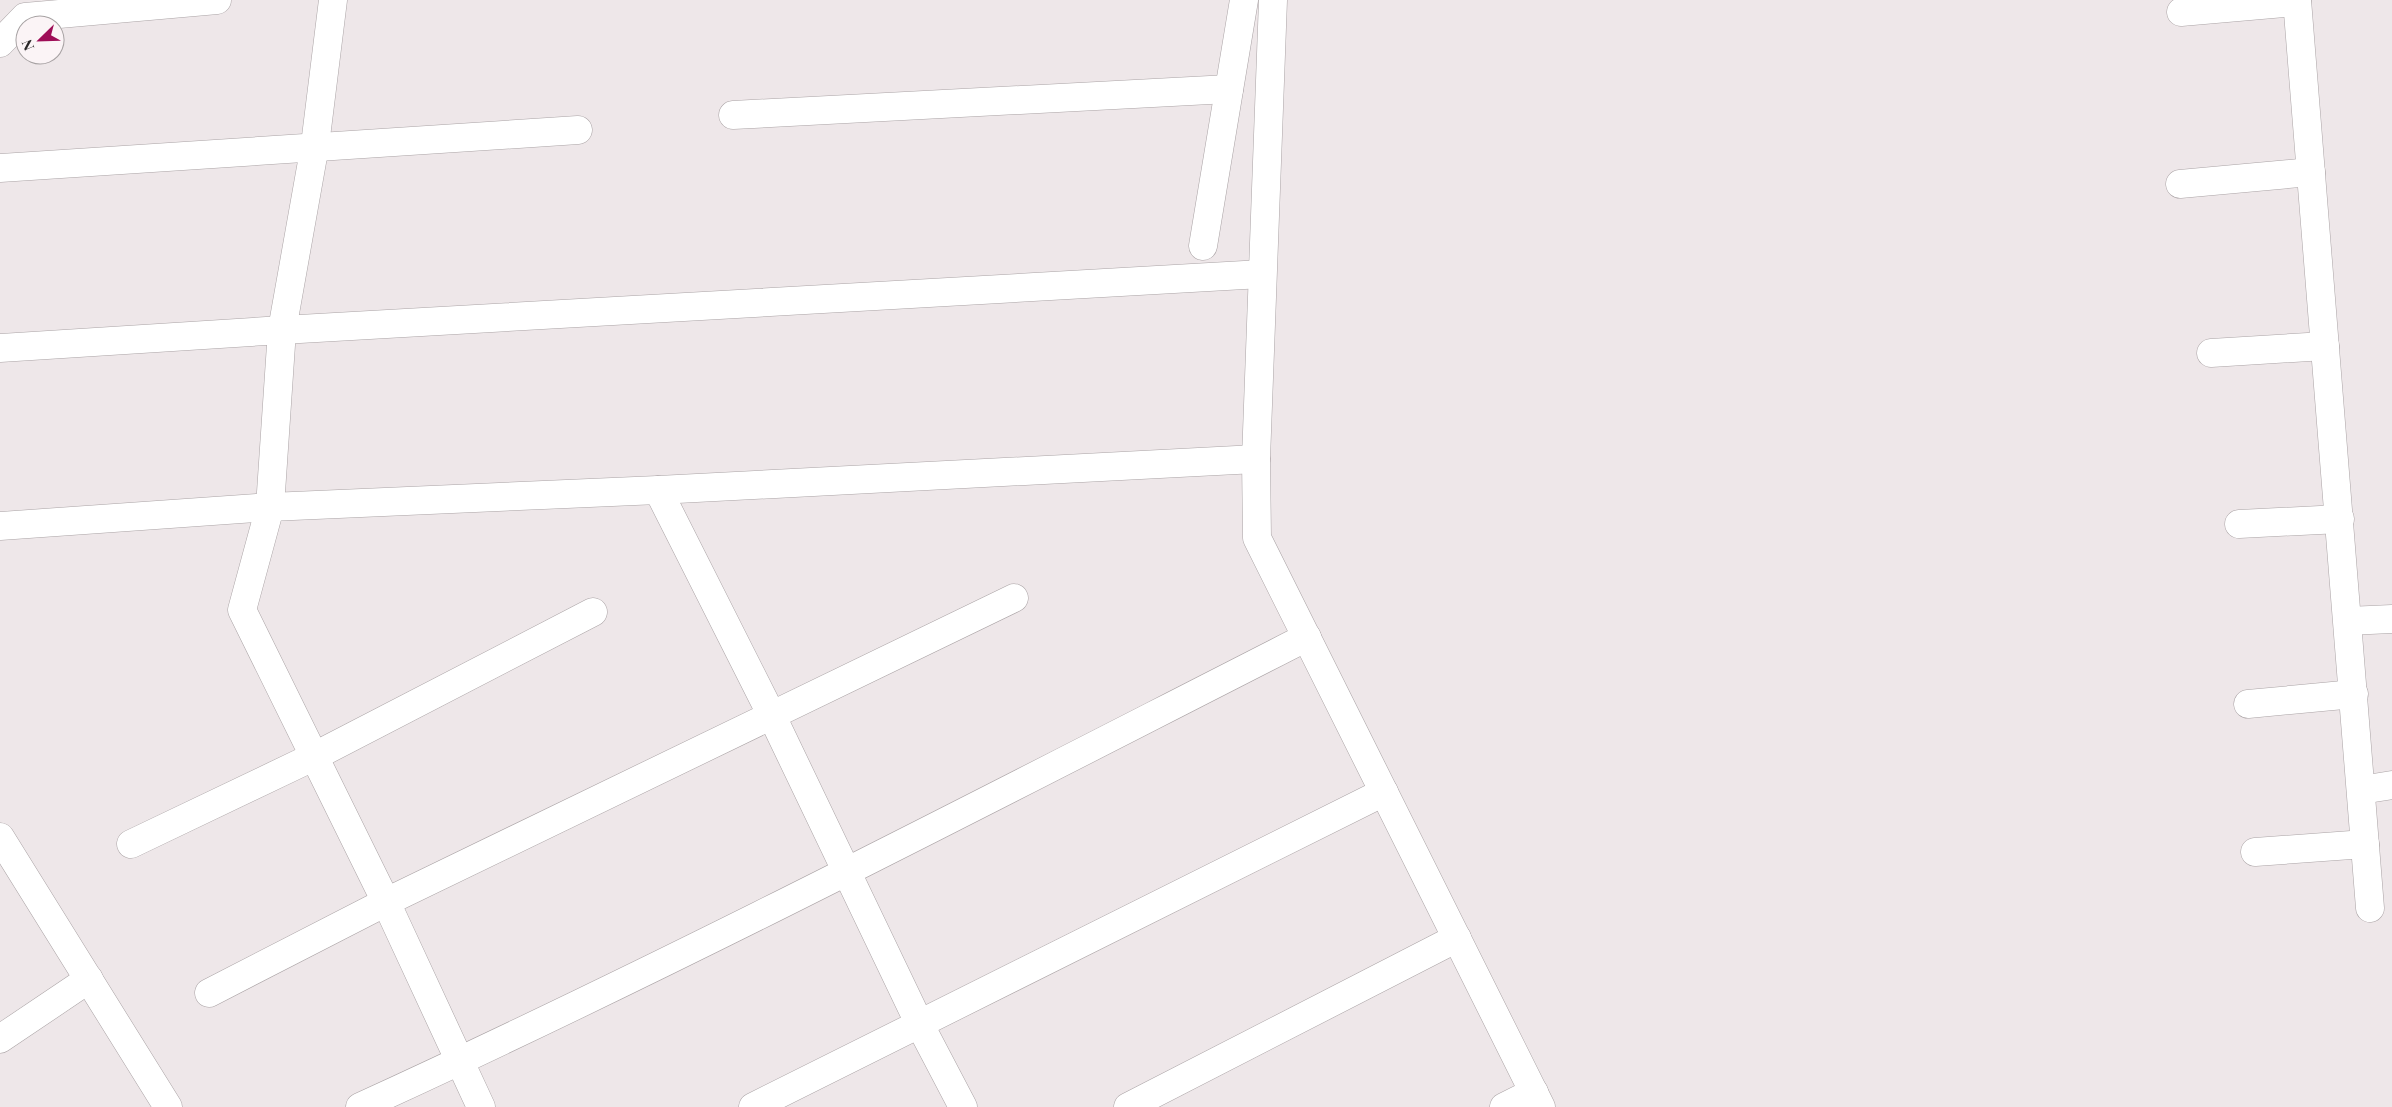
<svg xmlns="http://www.w3.org/2000/svg" width="2392" height="1107" viewBox="0 0 2392 1107" font-family="'Playfair Display',serif">
  <style>
    .lines { fill: none; stroke-linecap: round; stroke-linejoin: round }
    .minor-casing { stroke: #aaa3a5; stroke-width: 29 }
    .minor { stroke: #fff; stroke-width: 28 }
  </style>
  <rect width="100%" height="100%" fill="#eee7e9"/>
  <g class="lines">
    <defs>
      <g id="minor">
        <polyline points="333,0 315,145 282,330 270,507 242,610 386,902 481,1107"/>
        <polyline points="1273,0 1256,459 1257,538 1541,1107"/>
        <polyline points="2297,0 2370,908"/>
        <polyline points="2181,12 2297,2"/>
        <polyline points="0,43 25,17 217,0"/>
        <polyline points="733,115 1229,89"/>
        <polyline points="0,168 578,130"/>
        <polyline points="2180,184 2311,172"/>
        <polyline points="1203,246 1244,0"/>
        <polyline points="0,348 282,330 1262,274"/>
        <polyline points="2211,353 2325,346"/>
        <polyline points="658,490 772,716 920,1025 963,1107"/>
        <polyline points="2239,524 2340,519"/>
        <polyline points="0,526 270,507 658,490 1256,459"/>
        <polyline points="2348,621 2392,619"/>
        <polyline points="2248,704 2354,694"/>
        <polyline points="2361,790 2392,785"/>
        <polyline points="0,837 168,1107"/>
        <polyline points="131,844 313,757 593,612"/>
        <polyline points="2255,852 2365,844"/>
        <polyline points="209,993 386,902 1014,598"/>
        <polyline points="0,1039 89,979"/>
        <path d="M360 1107C681 960 993 797 1307 637"/>
        <polyline points="753,1107 1384,792"/>
        <polyline points="1128,1107 1457,938"/>
        <polyline points="1504,1107 1534,1092"/>
      </g>
    </defs>
    <!-- minor casing -->
    <use href="#minor" class="minor-casing"/>
    <!-- minor -->
    <use href="#minor" class="minor"/>
  </g>
  <!-- north arrow -->
  <g transform="translate(40 40) rotate(247)"><circle r="24" fill="#fbf4f6" stroke="#a7a2a3"/>
  <path d="M0-4L9 19L0 12L-9 19Z" fill="#9e0d57"/>
  <text y="-8" font-size="14" font-weight="bold" text-anchor="middle" fill="#292727">N</text>
  </g>
</svg>
